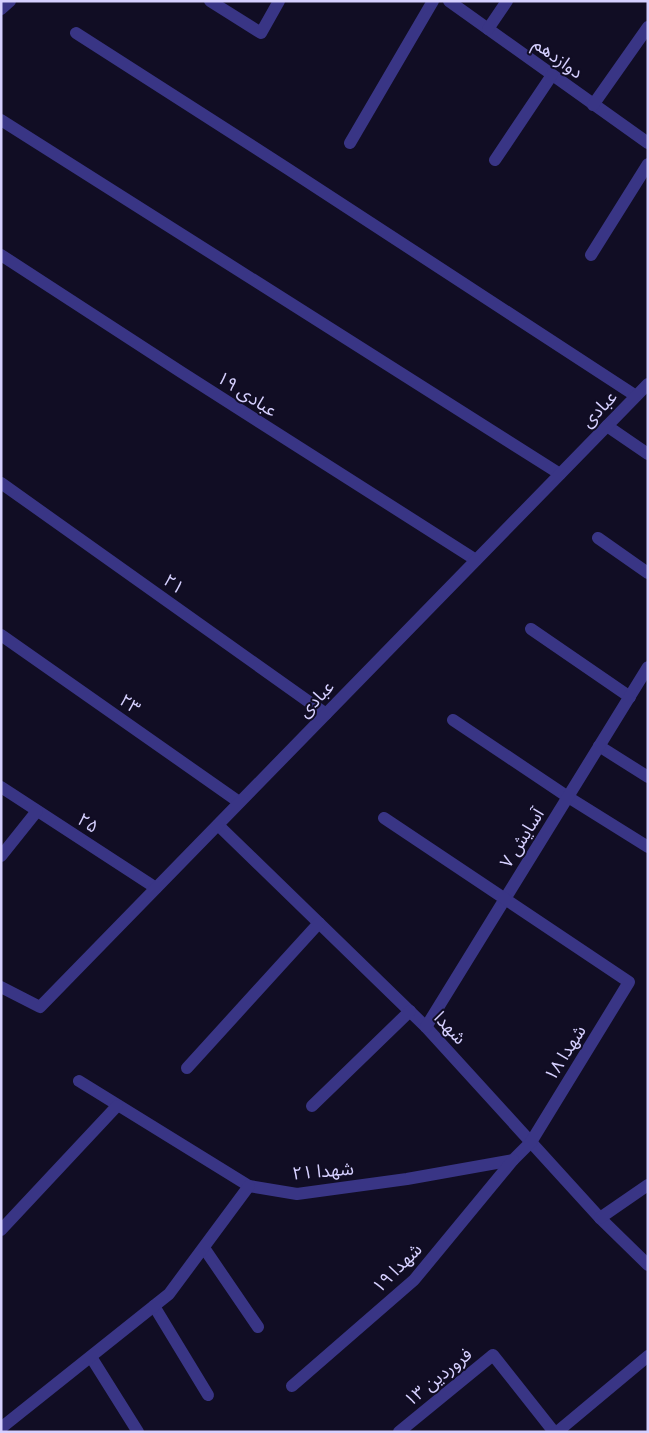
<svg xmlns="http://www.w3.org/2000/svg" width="649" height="1433" viewBox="0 0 649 1433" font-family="Cabin,'Noto Sans Arabic',sans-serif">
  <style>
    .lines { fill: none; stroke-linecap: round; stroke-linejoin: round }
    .minor { stroke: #393585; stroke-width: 12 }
    .labels { text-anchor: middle; stroke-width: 4; stroke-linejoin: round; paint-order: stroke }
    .street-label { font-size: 18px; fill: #d6d0ff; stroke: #110d24 }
  </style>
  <rect width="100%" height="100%" fill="#110d24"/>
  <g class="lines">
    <!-- minor -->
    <g class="minor">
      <polyline points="210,1 261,33 279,1"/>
      <polyline points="449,1 648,143"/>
      <polyline points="1,9 10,1"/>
      <polyline points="488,29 507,1"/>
      <polyline points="76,33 288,169 636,396"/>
      <polyline points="593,105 648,27"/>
      <polyline points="1,120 560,474"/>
      <polyline points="350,143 433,1"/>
      <polyline points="495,160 552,75"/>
      <polyline points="1,255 181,372 476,560"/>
      <polyline points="591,255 648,164"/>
      <polyline points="607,426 648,454"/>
      <polyline points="1,483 326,714"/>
      <polyline points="598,538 648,573"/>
      <polyline points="531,629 630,697"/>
      <polyline points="1,635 239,802"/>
      <polyline points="453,720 568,797 648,847"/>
      <polyline points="599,746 648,777"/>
      <polyline points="1,787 156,888"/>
      <polyline points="218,825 426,1027 600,1218 648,1265"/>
      <polyline points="1,856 37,811"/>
      <polyline points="1,987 40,1007 648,384"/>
      <polyline points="426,1027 648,667"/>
      <polyline points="187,1068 319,923"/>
      <polyline points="79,1081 249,1186 297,1194 407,1179 513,1160 531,1142 629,982 384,818"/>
      <polyline points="312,1106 410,1011"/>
      <polyline points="600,1218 648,1185"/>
      <polyline points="1,1230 117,1106"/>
      <polyline points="204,1248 258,1327"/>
      <polyline points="154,1306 208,1395"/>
      <polyline points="91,1357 138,1432"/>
      <polyline points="292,1386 414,1280 513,1160"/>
      <polyline points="1,1428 169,1294 249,1186"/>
      <polyline points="399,1432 493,1355 554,1432"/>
      <polyline points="557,1432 648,1356"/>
    </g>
  </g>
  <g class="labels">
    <!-- street labels -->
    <g class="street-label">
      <text transform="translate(558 58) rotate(36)" y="6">دوازدهم</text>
      <text transform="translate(247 394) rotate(33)" y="6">عبادی ۱۹</text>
      <text transform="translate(599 409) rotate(-46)" y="6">عبادی</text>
      <text transform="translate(174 584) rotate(35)" y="6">۲۱</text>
      <text transform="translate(316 699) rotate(-46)" y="6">عبادی</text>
      <text transform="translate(130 704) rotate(35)" y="6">۲۳</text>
      <text transform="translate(88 823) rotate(33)" y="6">۲۵</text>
      <text transform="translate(522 838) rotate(-58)" y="6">آسایش ۷</text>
      <text transform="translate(450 1028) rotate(47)" y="6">شهدا</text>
      <text transform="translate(565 1053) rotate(-58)" y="6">شهدا ۱۸</text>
      <text transform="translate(323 1171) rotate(-5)" y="6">شهدا ۲۱</text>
      <text transform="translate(397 1268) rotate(-45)" y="6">شهدا ۱۹</text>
      <text transform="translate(438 1377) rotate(-39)" y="6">فروردین ۱۳</text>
    </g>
  </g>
  <!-- border -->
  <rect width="649" height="1433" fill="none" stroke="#d6d0ff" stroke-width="5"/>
</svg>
